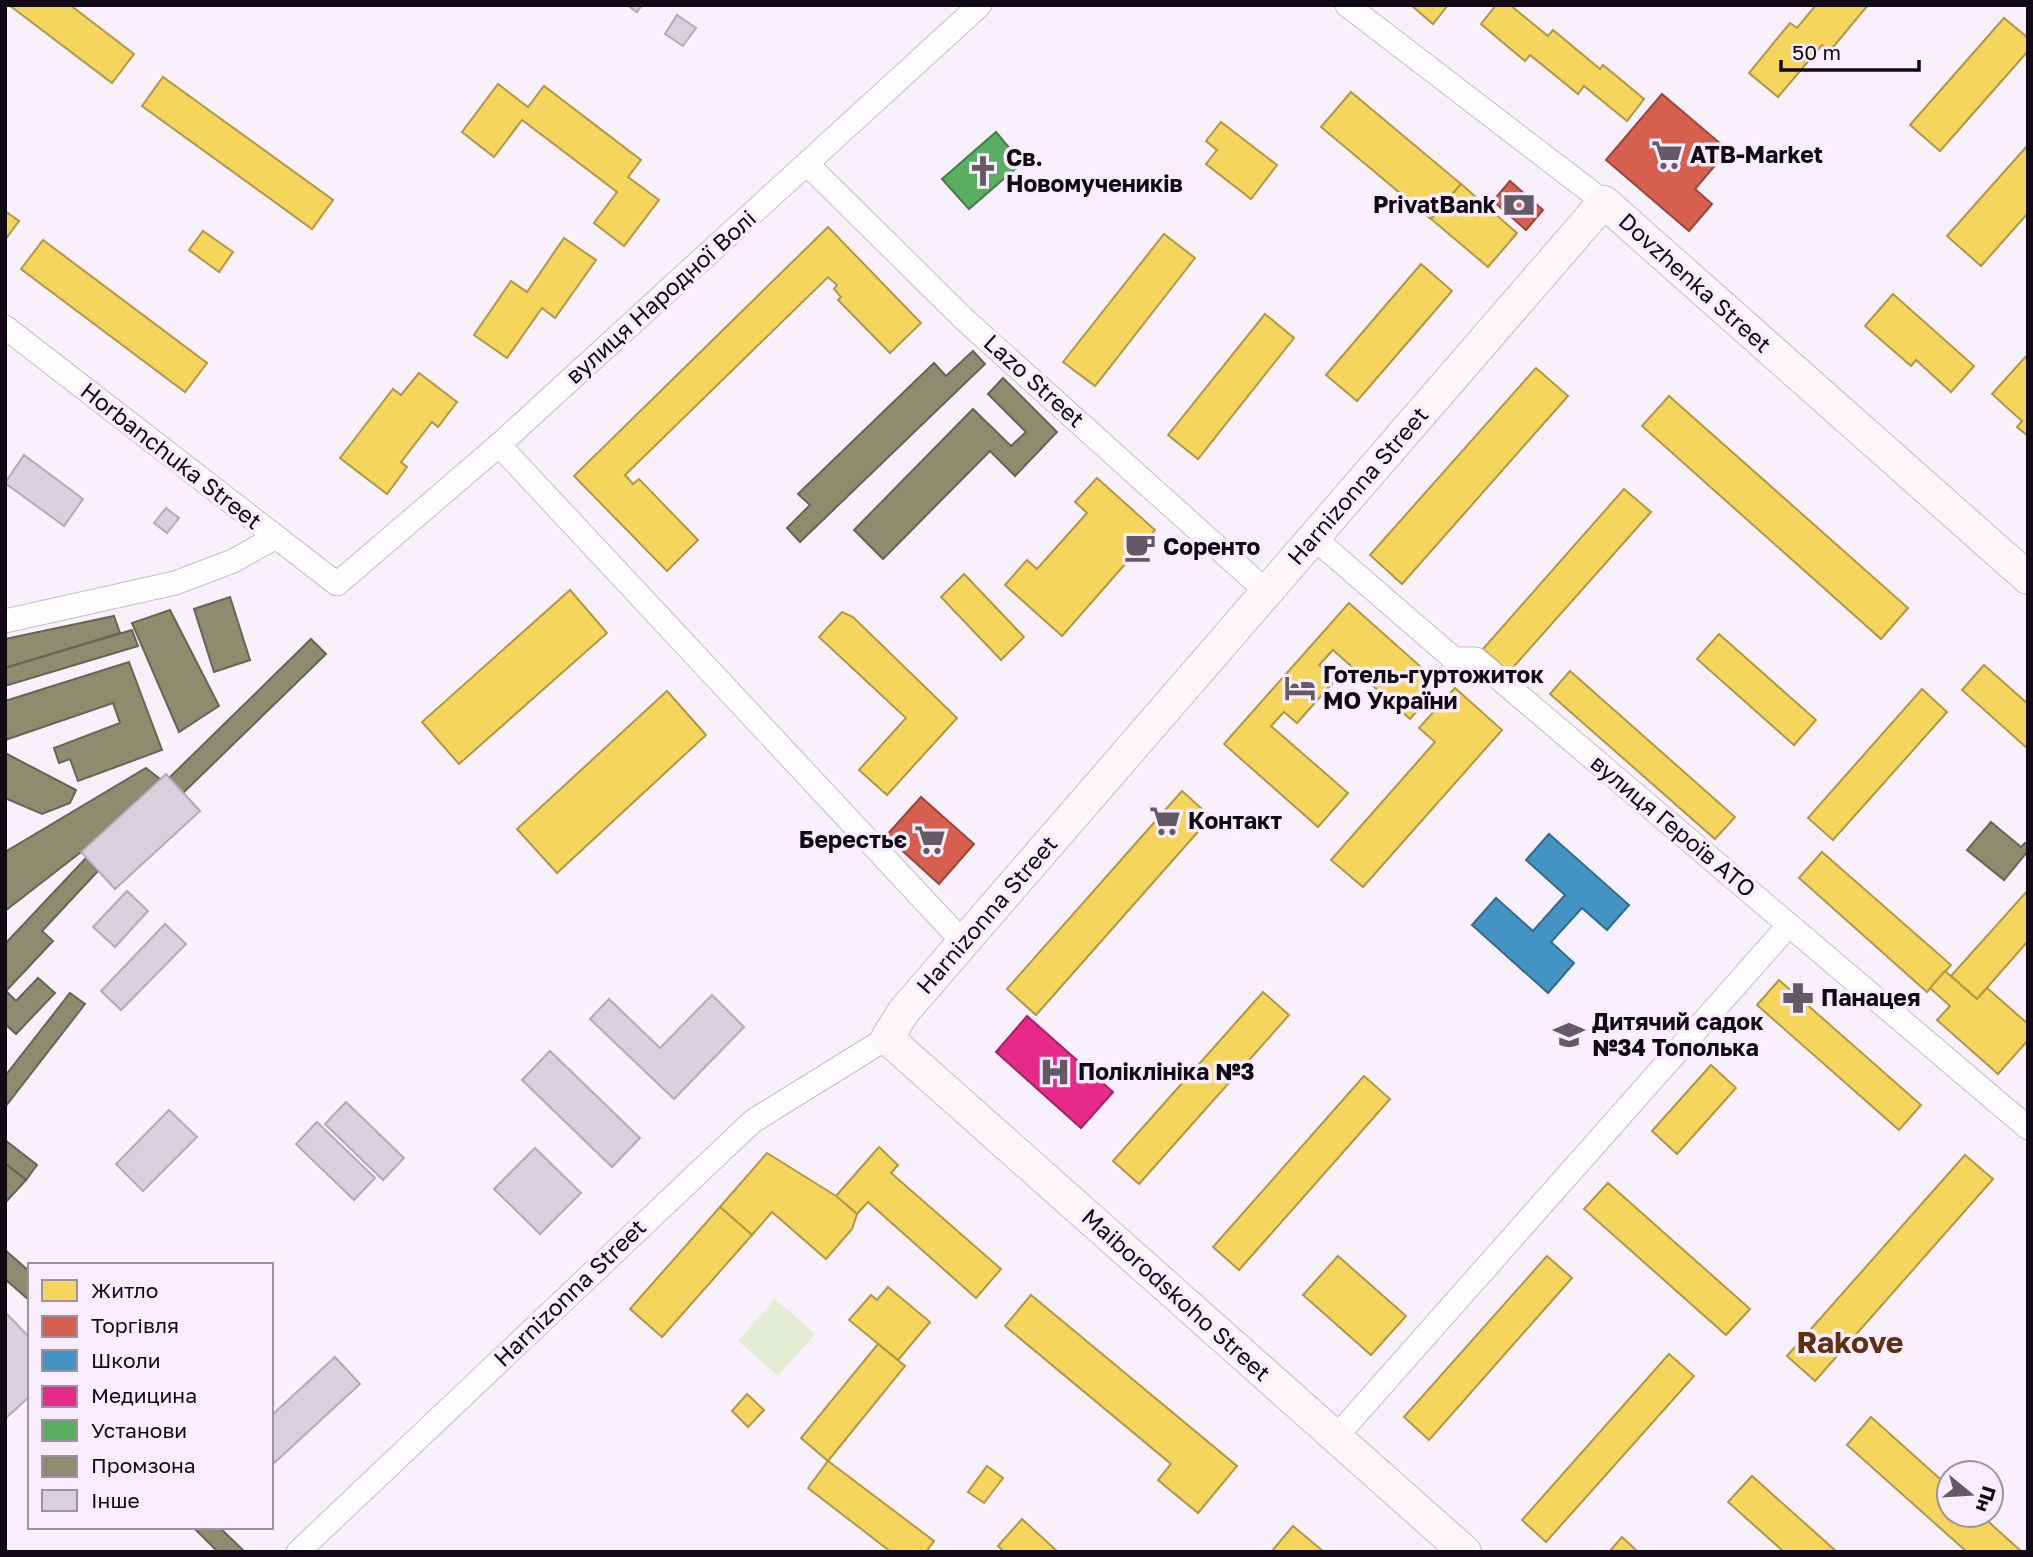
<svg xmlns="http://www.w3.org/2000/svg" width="2033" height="1557" viewBox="0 0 2033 1557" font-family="'Golos Text',sans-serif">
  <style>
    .green { fill: #e4ecd4 }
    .homes { fill: #f6d55c; stroke: #b19846; stroke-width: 2 }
    .shops { fill: #d6604d; stroke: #9b463c; stroke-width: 2 }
    .schools { fill: #4393c3; stroke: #346a8e; stroke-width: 2 }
    .health { fill: #e7298a; stroke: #a72067; stroke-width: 2 }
    .public { fill: #5aae61; stroke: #447d4a; stroke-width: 2 }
    .industry { fill: #8c8c6e; stroke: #676553; stroke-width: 2 }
    .building { fill: #d6d1dc; stroke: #b0abb5; stroke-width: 2 }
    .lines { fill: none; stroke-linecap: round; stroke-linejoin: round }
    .street-casing { stroke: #c6bec9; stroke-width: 25 }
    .secondary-casing { stroke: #c6bec9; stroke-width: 34 }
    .street { stroke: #fefdfe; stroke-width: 23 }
    .secondary { stroke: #fbf6f8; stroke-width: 32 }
    .labels { text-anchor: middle; stroke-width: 7; stroke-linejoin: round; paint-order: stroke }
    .poi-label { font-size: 23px; font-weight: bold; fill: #110a14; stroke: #faecff; text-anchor: start }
    .street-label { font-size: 23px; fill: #110a14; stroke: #faecff }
    .district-label { font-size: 30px; font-weight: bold; fill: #5e300f; stroke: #faecff }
  </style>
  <rect width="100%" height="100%" fill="#f8f0fb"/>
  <!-- green -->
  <polygon class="green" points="775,1299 815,1334 778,1376 738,1341"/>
  <!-- homes -->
  <g class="homes">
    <polygon points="9,5 70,5 134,54 112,83"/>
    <polygon points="1411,5 1448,5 1433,24"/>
    <polygon points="1496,5 1510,5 1548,36 1553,30 1600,69 1603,65 1644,99 1627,121 1584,86 1578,94 1530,55 1525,61 1481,24"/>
    <polygon points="1816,5 1868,5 1829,52 1822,45 1778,97 1749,73 1790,23 1797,28"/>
    <polygon points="2004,18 2028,38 2028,51 1940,151 1910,125"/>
    <polygon points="163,77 333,200 312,229 142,106"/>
    <polygon points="498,84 528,107 544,86 641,160 628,177 659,200 624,246 594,223 617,192 522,120 494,157 462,132"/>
    <polygon points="1351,92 1461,184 1431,219 1321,127"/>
    <polygon points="1221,122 1277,165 1251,199 1206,164 1217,150 1206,141"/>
    <polygon points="2028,145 2028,213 1981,266 1947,236"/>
    <polygon points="1461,184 1517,233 1488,267 1431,219"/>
    <polygon points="5,211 19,221 5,240"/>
    <polygon points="828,227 921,323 890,353 838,300 841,297 834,289 837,285 828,277 625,475 633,484 639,479 698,540 667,571 574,476"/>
    <polygon points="203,231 233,252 219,272 189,250"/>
    <polygon points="1164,234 1195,258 1095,386 1063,362"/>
    <polygon points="564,238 596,260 555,318 542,308 507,358 474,335 511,281 527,292"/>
    <polygon points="43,240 207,363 185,392 21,269"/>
    <polygon points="1421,264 1452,291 1357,401 1326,375"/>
    <polygon points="1893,294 1974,366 1951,392 1916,360 1911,366 1865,326"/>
    <polygon points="1265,314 1294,338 1198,459 1168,435"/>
    <polygon points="2028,354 2028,436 2017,427 2022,421 1992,394"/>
    <polygon points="1536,368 1568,396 1402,584 1370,555"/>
    <polygon points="419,373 457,402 438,427 432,422 401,462 407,467 387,494 340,458 393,389 401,395"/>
    <polygon points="1669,396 1908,608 1881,639 1642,426"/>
    <polygon points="1097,478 1155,530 1062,636 1005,585 1027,560 1037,569 1087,513 1075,502"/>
    <polygon points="1624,489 1651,512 1509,672 1483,649"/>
    <polygon points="964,574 1024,637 1001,660 941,597"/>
    <polygon points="570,590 607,633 459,764 422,722"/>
    <polygon points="1349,603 1440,684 1410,719 1333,650 1319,665 1336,679 1297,723 1284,712 1271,726 1348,793 1318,827 1224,744"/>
    <polygon points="842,612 853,617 957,718 887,795 859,770 906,718 819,637"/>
    <polygon points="1719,634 1816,720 1794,745 1697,659"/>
    <polygon points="1984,665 2028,704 2028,749 1962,690"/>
    <polygon points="1570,671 1735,817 1715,839 1550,694"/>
    <polygon points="1455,688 1502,730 1363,887 1331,860 1435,742 1419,728"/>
    <polygon points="1922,689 1947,712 1833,840 1808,818"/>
    <polygon points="667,691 706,735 557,873 517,829"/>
    <polygon points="1182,791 1211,817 1036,1015 1007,989"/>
    <polygon points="1822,852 1951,965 1927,992 1799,878"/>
    <polygon points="2028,890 2028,941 1977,999 1951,976"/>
    <polygon points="1945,971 1977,999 1987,988 2028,1024 2028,1040 1998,1074 1937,1020 1950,1006 1930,988"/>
    <polygon points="1779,980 1921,1105 1899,1130 1757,1005"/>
    <polygon points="1263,992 1289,1015 1139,1184 1113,1161"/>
    <polygon points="1711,1065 1736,1088 1677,1154 1652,1131"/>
    <polygon points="1364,1076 1390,1099 1239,1270 1213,1247"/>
    <polygon points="879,1147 898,1165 891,1173 1001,1269 976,1298 868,1202 857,1214 836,1196"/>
    <polygon points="767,1153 836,1196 857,1214 852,1229 826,1259 772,1212 752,1235 720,1207"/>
    <polygon points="1965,1155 1993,1179 1815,1381 1787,1356"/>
    <polygon points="1608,1183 1750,1309 1726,1335 1584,1209"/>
    <polygon points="720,1207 752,1235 662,1337 630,1309"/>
    <polygon points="1338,1256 1406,1316 1371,1355 1303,1295"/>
    <polygon points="1547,1256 1572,1278 1429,1440 1404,1417"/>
    <polygon points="888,1287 930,1322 898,1360 849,1320 871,1295 877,1300"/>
    <polygon points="1031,1295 1237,1466 1198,1513 1158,1480 1171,1464 1005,1326"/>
    <polygon points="878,1344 905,1366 828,1461 801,1438"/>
    <polygon points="1669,1354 1694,1376 1546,1542 1522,1520"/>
    <polygon points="747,1394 764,1410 748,1427 732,1411"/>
    <polygon points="1871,1417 1949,1487 1949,1515 1981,1515 2022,1552 1967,1552 1847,1445"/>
    <polygon points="828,1461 934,1541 926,1552 891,1552 808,1488"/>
    <polygon points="987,1466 1003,1478 984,1503 968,1492"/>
    <polygon points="1752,1476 1837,1552 1784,1552 1728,1502"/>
    <polygon points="1022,1519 1058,1552 1004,1552 998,1546"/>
    <polygon points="1293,1526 1324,1552 1271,1552"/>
    <polygon points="1622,1537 1638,1552 1609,1552"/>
  </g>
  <!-- shops -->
  <g class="shops">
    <polygon points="1662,94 1728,150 1695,189 1712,204 1689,231 1606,160"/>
    <polygon points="1510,181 1543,210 1526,230 1493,201"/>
    <polygon points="921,797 974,844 939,884 886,836"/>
  </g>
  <!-- schools -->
  <polygon class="schools" points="1549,834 1629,905 1607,930 1582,908 1551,942 1574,963 1548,993 1472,925 1496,898 1533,931 1565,895 1526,860"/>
  <!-- health -->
  <polygon class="health" points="1027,1016 1113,1092 1081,1128 996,1052"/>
  <!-- public -->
  <polygon class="public" points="996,132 1022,163 969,209 942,179"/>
  <!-- industry -->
  <g class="industry">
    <polygon points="973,351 985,364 800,542 787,528 810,505 798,494 934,363 946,376"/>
    <polygon points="1003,378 1057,432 1015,476 990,451 883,559 854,530 973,409 1011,446 1026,432 988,394"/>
    <polygon points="230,597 250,660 214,672 194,609"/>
    <polygon points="170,610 219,706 179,732 132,623"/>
    <polygon points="114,616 120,633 5,668 5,639"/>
    <polygon points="132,630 138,646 5,686 5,668"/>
    <polygon points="311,639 326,654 183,793 169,778"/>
    <polygon points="129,662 162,750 78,781 70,759 59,763 54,748 120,723 113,703 5,740 5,701"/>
    <polygon points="5,753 76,790 70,803 42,814 5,798"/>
    <polygon points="146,768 160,779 81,852 5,911 5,852"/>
    <polygon points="1991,822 2021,847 2025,843 2028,845 2028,851 2004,880 1967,850"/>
    <polygon points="86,858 98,871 42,931 53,941 6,991 16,1001 38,978 55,993 16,1034 5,1024 5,944"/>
    <polygon points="70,993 85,1004 5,1107 5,1076"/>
    <polygon points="5,1140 37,1165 26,1180 5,1163"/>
    <polygon points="7,1165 26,1180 5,1203 5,1167"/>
    <polygon points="5,1250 30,1272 30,1301 5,1279"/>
    <polygon points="193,1527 219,1527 245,1552 218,1552"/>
  </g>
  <!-- building -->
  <g class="building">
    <polygon points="627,5 642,5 637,12"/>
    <polygon points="677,15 696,28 683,46 665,34"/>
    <polygon points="24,455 83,499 64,526 5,483"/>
    <polygon points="166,508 179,518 167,533 154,523"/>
    <polygon points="166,774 200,811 115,889 81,852"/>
    <polygon points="127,891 148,911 115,947 93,927"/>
    <polygon points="165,924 186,944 121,1010 101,991"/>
    <polygon points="712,995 744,1027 674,1099 590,1019 609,999 660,1048"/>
    <polygon points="550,1051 640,1138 612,1167 522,1080"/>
    <polygon points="346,1102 404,1158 383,1180 325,1124"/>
    <polygon points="169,1110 197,1137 143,1191 116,1164"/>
    <polygon points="317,1122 375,1178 354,1200 296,1144"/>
    <polygon points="535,1148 581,1193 540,1234 494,1189"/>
    <polygon points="5,1312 30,1338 30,1396 5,1419"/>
    <polygon points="335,1357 360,1384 273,1464 271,1416"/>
  </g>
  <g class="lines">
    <defs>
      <g id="street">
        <polyline points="1347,5 1604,202"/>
        <polyline points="807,164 965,320 1267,592"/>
        <polyline points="5,327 337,584 499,445 980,5"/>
        <polyline points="499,445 964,943"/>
        <polyline points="1314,538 1454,659 1476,659 2028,1128"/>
        <polyline points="5,621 175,583 233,561 276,537"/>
        <polyline points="1336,1437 1789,925"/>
        <polyline points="298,1552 753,1121 887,1038"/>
      </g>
      <polyline id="secondary" points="1465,1552 887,1038 904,1011 1604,202 2028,578"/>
    </defs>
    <!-- street casing -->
    <use href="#street" class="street-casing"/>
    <!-- secondary casing -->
    <use href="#secondary" class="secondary-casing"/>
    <!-- street -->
    <use href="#street" class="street"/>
    <!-- secondary -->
    <use href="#secondary" class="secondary"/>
  </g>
  <!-- icons -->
  <defs>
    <symbol id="supermarket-bare" viewBox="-9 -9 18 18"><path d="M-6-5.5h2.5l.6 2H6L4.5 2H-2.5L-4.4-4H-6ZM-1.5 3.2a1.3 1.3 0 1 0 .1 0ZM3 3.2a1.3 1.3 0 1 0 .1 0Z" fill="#625a65" stroke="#faecff" stroke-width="2.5" paint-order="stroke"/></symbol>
    <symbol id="church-bare" viewBox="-9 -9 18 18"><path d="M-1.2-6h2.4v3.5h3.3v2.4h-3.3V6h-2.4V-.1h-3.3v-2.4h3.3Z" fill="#625a65" stroke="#faecff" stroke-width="2.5" paint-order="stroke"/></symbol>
    <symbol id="bank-bare" viewBox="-9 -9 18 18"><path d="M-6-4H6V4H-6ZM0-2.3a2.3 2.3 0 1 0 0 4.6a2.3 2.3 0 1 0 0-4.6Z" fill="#625a65" stroke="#faecff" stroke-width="2.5" paint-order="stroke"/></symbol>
    <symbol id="cafe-bare" viewBox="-9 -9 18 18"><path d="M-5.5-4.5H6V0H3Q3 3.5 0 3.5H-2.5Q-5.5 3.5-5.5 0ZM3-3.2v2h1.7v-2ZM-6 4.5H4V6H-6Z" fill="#625a65" stroke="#faecff" stroke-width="2.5" paint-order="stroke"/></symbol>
    <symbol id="hotel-bare" viewBox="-9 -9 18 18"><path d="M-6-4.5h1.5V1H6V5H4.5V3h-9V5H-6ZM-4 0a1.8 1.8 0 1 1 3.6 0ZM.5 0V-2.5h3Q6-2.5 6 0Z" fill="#625a65" stroke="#faecff" stroke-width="2.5" paint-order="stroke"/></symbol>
    <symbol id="pharmacy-bare" viewBox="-9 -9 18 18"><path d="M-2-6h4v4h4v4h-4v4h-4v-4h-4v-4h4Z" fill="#625a65" stroke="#faecff" stroke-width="2.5" paint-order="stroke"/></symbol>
    <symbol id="school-bare" viewBox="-9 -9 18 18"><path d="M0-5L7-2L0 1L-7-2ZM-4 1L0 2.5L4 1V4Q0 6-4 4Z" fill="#625a65" stroke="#faecff" stroke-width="2.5" paint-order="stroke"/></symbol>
    <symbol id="hospital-bare" viewBox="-9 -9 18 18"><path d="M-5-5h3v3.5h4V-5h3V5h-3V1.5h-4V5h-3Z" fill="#625a65" stroke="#faecff" stroke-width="2.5" paint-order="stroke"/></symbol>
  </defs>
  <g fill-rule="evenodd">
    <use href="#supermarket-bare" x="1645" y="133" width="44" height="44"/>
    <use href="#church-bare" x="961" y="149" width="44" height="44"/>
    <use href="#bank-bare" x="1497" y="183" width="44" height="44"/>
    <use href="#cafe-bare" x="1118" y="525" width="44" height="44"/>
    <use href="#hotel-bare" x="1278" y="666" width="44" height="44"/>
    <use href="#supermarket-bare" x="1143" y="799" width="44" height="44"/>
    <use href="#supermarket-bare" x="908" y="818" width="44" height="44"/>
    <use href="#pharmacy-bare" x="1776" y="976" width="44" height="44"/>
    <use href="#school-bare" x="1547" y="1013" width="44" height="44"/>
    <use href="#hospital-bare" x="1033" y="1050" width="44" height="44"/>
  </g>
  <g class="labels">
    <!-- poi labels -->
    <g class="poi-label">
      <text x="1690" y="163">ATB-Market</text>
      <text x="1006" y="166">Св.<tspan x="1006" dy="26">Новомучеників</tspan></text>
      <text x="1496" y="213" text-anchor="end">PrivatBank</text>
      <text x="1163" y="555">Соренто</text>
      <text x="1323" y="683">Готель-гуртожиток<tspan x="1323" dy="26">МО України</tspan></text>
      <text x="1188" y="829">Контакт</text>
      <text x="907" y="848" text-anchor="end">Берестьє</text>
      <text x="1821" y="1006">Панацея</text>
      <text x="1592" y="1030">Дитячий садок<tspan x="1592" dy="26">№34 Тополька</tspan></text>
      <text x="1078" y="1080">Поліклініка №3</text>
    </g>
    <!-- street labels -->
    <g class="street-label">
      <text transform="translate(1695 283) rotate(42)" y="8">Dovzhenka Street</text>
      <text transform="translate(661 297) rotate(-42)" y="8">вулиця Народної Волі</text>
      <text transform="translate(1034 381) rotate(42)" y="8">Lazo Street</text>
      <text transform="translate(171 456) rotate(38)" y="8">Horbanchuka Street</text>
      <text transform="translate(1358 486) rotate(-49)" y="8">Harnizonna Street</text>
      <text transform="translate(1673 826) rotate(40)" y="8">вулиця Героїв АТО</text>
      <text transform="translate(987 915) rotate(-49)" y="8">Harnizonna Street</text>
      <text transform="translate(570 1293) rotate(-44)" y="8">Harnizonna Street</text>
      <text transform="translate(1176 1295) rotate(42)" y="8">Maiborodskoho Street</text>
    </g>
    <!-- district labels -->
    <g class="district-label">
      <text x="1850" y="1353">Rakove</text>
    </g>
  </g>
  <!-- border -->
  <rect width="2033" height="1557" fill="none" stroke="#110a14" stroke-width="14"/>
  <!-- legend -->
  <rect x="28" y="1263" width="245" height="266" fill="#faecff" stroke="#9d92a1" stroke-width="2"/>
  <rect x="42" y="1280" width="35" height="21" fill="#f6d55c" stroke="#9d92a1" stroke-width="2"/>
  <text x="91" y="1298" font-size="21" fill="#110a14">Житло</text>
  <rect x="42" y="1316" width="35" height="21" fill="#d6604d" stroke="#9d92a1" stroke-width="2"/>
  <text x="91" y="1333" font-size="21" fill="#110a14">Торгівля</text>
  <rect x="42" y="1350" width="35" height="21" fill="#4393c3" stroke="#9d92a1" stroke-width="2"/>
  <text x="91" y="1368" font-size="21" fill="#110a14">Школи</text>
  <rect x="42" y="1386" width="35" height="21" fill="#e7298a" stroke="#9d92a1" stroke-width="2"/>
  <text x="91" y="1403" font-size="21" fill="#110a14">Медицина</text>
  <rect x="42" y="1420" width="35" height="21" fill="#5aae61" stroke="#9d92a1" stroke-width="2"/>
  <text x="91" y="1438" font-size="21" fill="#110a14">Установи</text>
  <rect x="42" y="1456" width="35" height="21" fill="#8c8c6e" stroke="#9d92a1" stroke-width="2"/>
  <text x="91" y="1473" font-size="21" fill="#110a14">Промзона</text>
  <rect x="42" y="1490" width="35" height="21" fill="#d6d1dc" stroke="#9d92a1" stroke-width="2"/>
  <text x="91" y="1508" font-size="21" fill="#110a14">Інше</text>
  <!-- north arrow -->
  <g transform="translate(1970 1494) rotate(108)"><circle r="33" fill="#faecff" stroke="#9d92a1" stroke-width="2"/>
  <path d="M0-5L12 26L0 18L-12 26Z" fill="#625a65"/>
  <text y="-10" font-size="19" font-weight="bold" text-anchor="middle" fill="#110a14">Пн</text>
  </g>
  <!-- scale -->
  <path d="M1781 60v10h138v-10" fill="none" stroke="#110a14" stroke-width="3.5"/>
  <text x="1792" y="60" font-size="21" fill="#110a14" stroke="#faecff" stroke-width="5" paint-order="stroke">50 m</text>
</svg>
